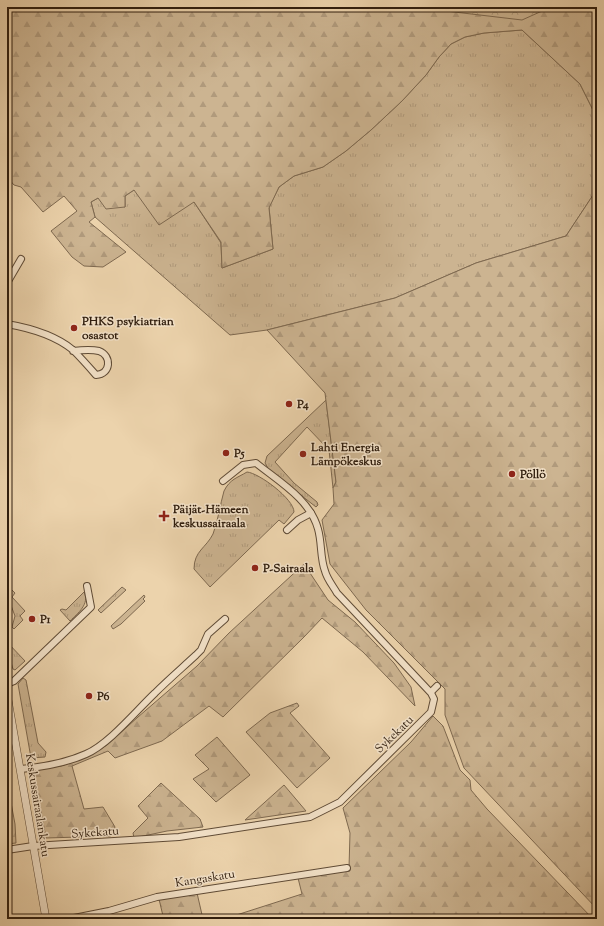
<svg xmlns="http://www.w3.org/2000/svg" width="604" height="926" viewBox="0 0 604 926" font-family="'Sorts Mill Goudy',serif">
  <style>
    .grass { fill: url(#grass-tufts); stroke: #7e6950 }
    .forest { fill: url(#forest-firs); stroke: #7e6950 }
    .park { fill: url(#park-crowns); stroke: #7e6950 }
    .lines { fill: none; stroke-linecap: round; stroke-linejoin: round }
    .minor-casing { stroke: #5f4b36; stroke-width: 8 }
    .tertiary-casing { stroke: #5f4b36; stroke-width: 8 }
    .minor { stroke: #f3e2c9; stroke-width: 6 }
    .tertiary { stroke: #f3e2c9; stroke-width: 7 }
    .poi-dot { fill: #8f2418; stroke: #f3e2c9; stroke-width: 1.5 }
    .labels { text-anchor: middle; stroke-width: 3; stroke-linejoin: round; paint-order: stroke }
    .poi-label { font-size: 12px; font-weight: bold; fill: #301e0e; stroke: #f3e2c9; text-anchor: start }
    .street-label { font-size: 12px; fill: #301e0e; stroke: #f3e2c9 }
  </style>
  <defs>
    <pattern id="grass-tufts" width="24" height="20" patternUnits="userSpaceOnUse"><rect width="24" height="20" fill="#ccb491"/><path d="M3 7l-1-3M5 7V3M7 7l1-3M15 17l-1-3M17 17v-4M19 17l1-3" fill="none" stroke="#b09a7c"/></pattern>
    <pattern id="forest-firs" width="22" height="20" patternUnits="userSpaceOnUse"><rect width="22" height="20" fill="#ccb491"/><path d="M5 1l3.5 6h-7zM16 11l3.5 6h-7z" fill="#b09a7c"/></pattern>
    <pattern id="park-crowns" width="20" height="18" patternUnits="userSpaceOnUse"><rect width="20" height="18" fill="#ccb491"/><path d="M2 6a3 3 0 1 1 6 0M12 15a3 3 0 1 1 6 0" fill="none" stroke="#b09a7c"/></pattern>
  </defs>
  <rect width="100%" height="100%" fill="#ecd3ac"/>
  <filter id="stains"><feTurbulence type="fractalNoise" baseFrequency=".005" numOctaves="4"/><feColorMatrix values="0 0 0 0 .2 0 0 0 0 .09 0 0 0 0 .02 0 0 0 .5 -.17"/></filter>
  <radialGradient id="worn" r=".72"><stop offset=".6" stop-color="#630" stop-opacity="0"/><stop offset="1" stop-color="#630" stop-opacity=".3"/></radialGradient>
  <!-- grass -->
  <g class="grass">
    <polygon points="522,30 580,84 597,118 597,189 566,236 476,263 395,298 267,330 230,335 95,217 91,202 98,198 125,207 125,196 134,190 194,202 221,243 222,268 273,249 269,207 279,187 294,176 323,167 346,151 371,130 402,101 426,75 439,57 451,44 465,37 484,33"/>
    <polygon points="326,400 336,482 333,488 329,450 307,427 275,462 294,483 317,502 318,505 316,507 269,470 265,463 267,456"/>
    <path d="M247 472C259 473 294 499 294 512L284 524 279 520 210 587 194 569C194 551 206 548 213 534 218 521 220 505 224 491 230 479 237 478 247 472Z"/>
    <polygon points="7,585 15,593 12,597 25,611 20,616 23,620 14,629 12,627 15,616 7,595"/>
    <polygon points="122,587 126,590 101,613 98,610"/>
    <path d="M84 592C90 604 78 613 70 621L60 610 62 609 66 610Z"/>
    <polygon points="144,595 145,597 143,599 145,601 121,624 113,629 111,626"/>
    <polygon points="7,642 25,661 15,670 13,669 7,649"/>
    <polygon points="23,678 26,680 38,743 46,752 45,757 31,758 18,684"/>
  </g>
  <!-- forest -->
  <g class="forest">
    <polygon points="7,7 597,7 597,118 580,84 522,30 484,33 465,37 451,44 439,57 426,75 402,101 371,130 346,151 323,167 294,176 279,187 269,208 273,249 222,268 221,242 194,202 159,225 134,190 125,196 125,207 106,209 98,198 91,202 95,217 89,222 126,252 103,267 84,266 72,257 51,231 77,211 64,196 43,212 21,187 14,185 7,177"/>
    <polygon points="597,189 597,909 464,768 445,715 445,689 366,610 330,564 322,520 334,504 333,488 336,482 325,393 267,330 395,298 476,263 566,236"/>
    <polygon points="304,564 328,600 355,622 394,663 411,687 415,706 363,652 322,618 304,637 223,717 209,706 162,741 115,758 108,751 72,766 84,809 103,807 115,827 111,836 46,838 33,770 61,766 85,758 107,745 138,717 197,666 229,633"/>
    <polygon points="297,703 299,706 290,713 330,758 297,788 246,732 270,713"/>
    <polygon points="433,716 443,726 460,770 470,780 471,790 487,809 593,919 224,919 302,894 298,878 349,868 350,833 343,808 411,742"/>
    <polygon points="217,737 250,775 216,802 193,779 209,769 195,755"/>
    <polygon points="161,783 200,819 203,827 167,831 134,838 133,833 148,818 138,806"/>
    <polygon points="284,785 306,811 245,820"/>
    <polygon points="9,792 15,824 16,843 7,844 7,793"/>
    <polygon points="197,893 203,919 158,919 163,916 159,899"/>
  </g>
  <!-- park -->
  <polygon class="park" points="412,7 551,7 522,20"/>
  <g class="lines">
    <defs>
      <g id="minor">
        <polyline points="7,283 21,259"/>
        <path d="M7 324C30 328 55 335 73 350 81 358 89 367 96 375 111 374 112 356 99 351 91 349 81 350 73 351"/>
        <polyline points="287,530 298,520 311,513"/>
        <polyline points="7,684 14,681 91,607 87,586"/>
        <polyline points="431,692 437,686"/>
        <path d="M21 769C43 767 66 763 86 754 109 744 136 711 155 693 168 680 182 668 196 655L201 650 208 634 225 619"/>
        <path d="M7 850 33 846 179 837 310 817 340 802 431 712 434 699 431 693 337 593C333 586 327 579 325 571 320 558 322 543 318 529 310 499 278 481 256 463L243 465 223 481"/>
        <polyline points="69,919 109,911 157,897 347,868"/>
      </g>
      <polyline id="tertiary" points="7,694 46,919"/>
    </defs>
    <!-- minor casing -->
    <use href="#minor" class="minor-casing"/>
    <!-- tertiary casing -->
    <use href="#tertiary" class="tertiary-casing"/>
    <!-- minor -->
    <use href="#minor" class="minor"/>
    <!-- tertiary -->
    <use href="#tertiary" class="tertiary"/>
  </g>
  <!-- markers -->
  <g class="poi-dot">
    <circle cx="74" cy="328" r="4"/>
    <circle cx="289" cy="404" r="4"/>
    <circle cx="226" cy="453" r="4"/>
    <circle cx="303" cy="454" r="4"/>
    <circle cx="512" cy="474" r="4"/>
    <path d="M162 510h4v4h4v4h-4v4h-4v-4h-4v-4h4z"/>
    <circle cx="255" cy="568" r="4"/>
    <circle cx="32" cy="619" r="4"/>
    <circle cx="89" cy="696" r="4"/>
  </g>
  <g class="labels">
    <!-- poi labels -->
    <g class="poi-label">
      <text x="82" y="325">PHKS psykiatrian<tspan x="82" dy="14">osastot</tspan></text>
      <text x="297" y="408">P4</text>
      <text x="311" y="451">Lahti Energia<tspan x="311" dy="14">Lämpökeskus</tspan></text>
      <text x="234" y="457">P5</text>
      <text x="520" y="478">Pöllö</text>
      <text x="173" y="513">Päijät-Hämeen<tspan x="173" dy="14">keskussairaala</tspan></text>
      <text x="263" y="572">P-Sairaala</text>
      <text x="40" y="623">P1</text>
      <text x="97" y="700">P6</text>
    </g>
    <!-- street labels -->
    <g class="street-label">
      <text transform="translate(394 734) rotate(-44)" y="4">Sykekatu</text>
      <text transform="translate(38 805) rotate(81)" y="4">Keskussairaalankatu</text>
      <text transform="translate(95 832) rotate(-4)" y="4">Sykekatu</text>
      <text transform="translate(205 878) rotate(-9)" y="4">Kangaskatu</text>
    </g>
  </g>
  <!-- margin -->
  <rect width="604" height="926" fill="none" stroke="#ecd3ac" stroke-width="24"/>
  <rect x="8" y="8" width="588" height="910" fill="none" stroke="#301e0e" stroke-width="2"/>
  <rect x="12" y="12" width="580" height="902" fill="none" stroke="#301e0e"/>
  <rect width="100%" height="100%" filter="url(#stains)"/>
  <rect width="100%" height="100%" fill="url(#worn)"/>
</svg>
